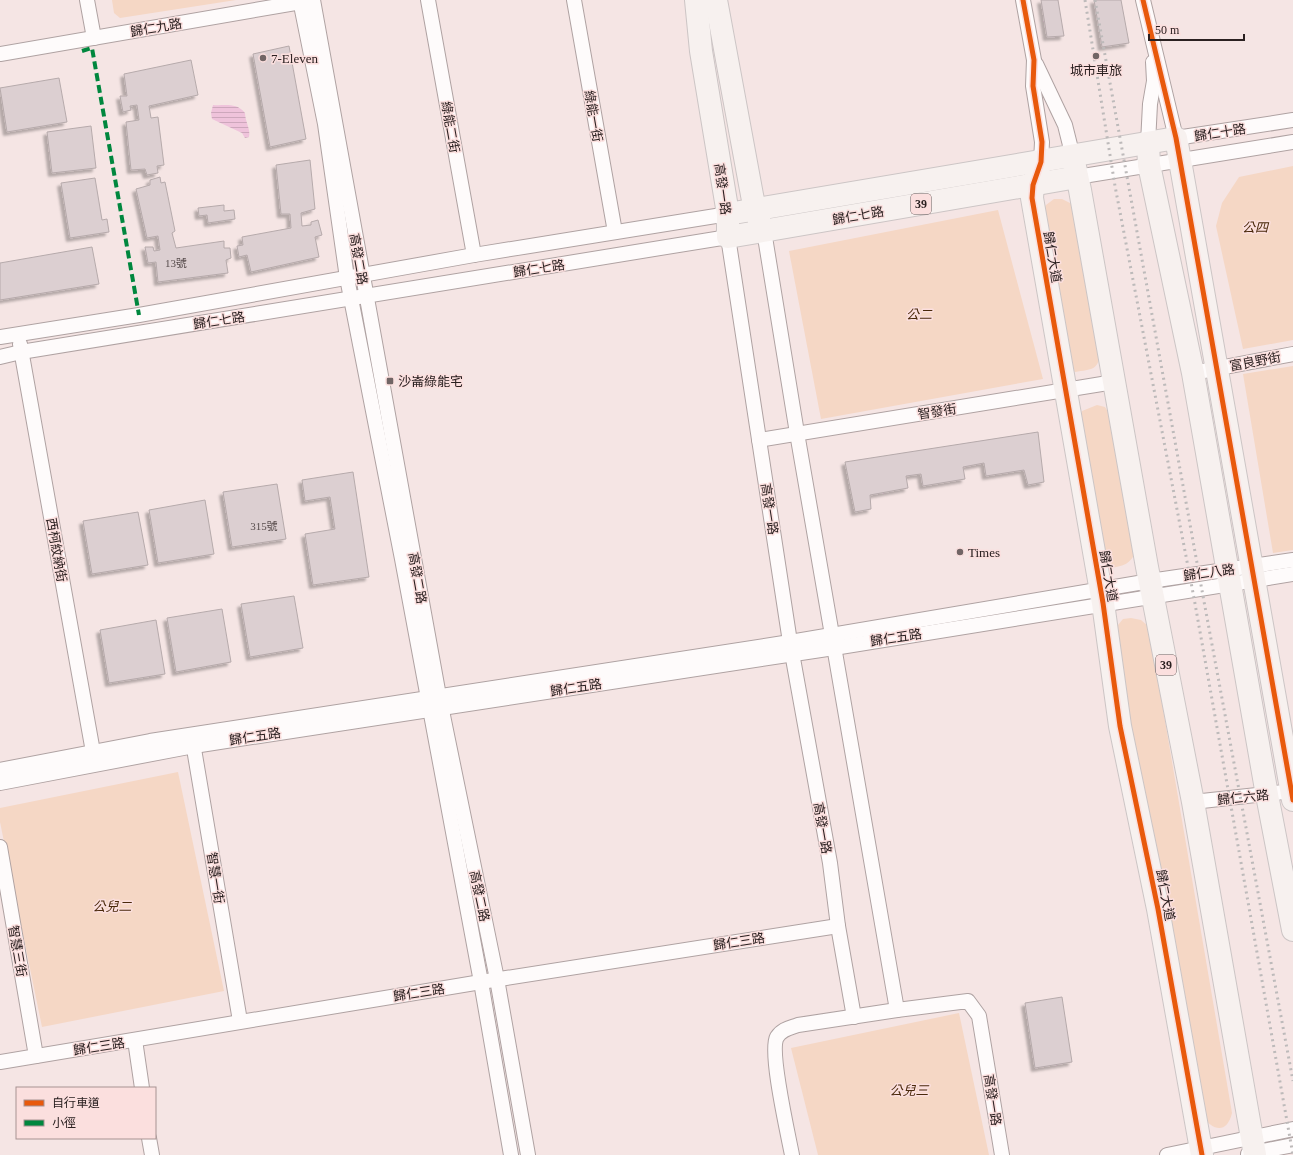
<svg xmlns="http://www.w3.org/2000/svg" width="1293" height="1155" viewBox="0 0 1293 1155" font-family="'Times New Roman','Noto Sans TC',serif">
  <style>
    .green { fill: #f5d7c5 }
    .water { fill: url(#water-rules) }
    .building { fill: #dccfd1; stroke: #b6aaab; filter: url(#shadow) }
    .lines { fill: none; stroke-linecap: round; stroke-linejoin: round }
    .minor-casing { stroke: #afa2a2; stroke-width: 16 }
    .primary-casing { stroke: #ccc5c5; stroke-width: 24 }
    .minor { stroke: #fefbfb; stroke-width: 14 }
    .primary { stroke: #f7f1ef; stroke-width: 22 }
    .rail { stroke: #bdbaba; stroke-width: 3; stroke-dasharray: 2 4; stroke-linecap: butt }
    .quiet { stroke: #00873e; stroke-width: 4; stroke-dasharray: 8 4; stroke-linecap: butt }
    .cycleway-casing { stroke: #fbdfde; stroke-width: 8 }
    .cycleway { stroke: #e8590c; stroke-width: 5 }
    .poi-dot { fill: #716565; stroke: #fbdfde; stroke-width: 1.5 }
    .labels { text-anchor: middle; stroke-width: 3; stroke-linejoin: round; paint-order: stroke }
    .number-label { font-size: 11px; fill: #584d4d }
    .shield { fill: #fbdfde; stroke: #695959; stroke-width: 1 }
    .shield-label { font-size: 12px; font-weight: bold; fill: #2a2020 }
    .street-label { font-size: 13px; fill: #2a2020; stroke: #fbdfde }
    .poi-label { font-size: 13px; fill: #2a2020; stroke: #fbdfde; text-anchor: start }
    .park-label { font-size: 13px; font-style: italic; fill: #4a290b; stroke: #fbdfde }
  </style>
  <defs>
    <pattern id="water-rules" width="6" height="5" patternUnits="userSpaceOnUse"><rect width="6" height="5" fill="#efc3db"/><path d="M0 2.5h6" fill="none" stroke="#cda7bc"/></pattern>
    <filter id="shadow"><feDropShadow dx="-3.5" dy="3.5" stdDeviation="1" flood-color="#0004"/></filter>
  </defs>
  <rect width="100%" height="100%" fill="#f5e5e4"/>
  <!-- green -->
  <g class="green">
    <polygon points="112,0 236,0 120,18 114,13"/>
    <polygon points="1293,166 1293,340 1243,349 1216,226 1222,203 1239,177"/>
    <path d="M1054 199H1062L1074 205 1101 351C1098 371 1092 369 1075 372L1066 362 1042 213 1046 205Z"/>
    <polygon points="998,210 1043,379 821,419 789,251"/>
    <polygon points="1293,366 1293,550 1273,553 1243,374"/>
    <path d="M1097 405 1105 407 1110 415 1136 551C1131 564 1123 566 1111 568L1105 564 1079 420 1082 411Z"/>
    <path d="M1131 618 1141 620 1149 627 1232 1113C1227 1134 1213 1131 1202 1116L1115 637 1118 625 1123 619Z"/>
    <polygon points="178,772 224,991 42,1027 0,822 0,808"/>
    <polygon points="959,1013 989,1155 818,1155 791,1048"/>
  </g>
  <!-- water -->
  <path class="water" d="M213 105C225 106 236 102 245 113 245 121 251 130 249 137L245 138 242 133 212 119 211 113Z"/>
  <!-- building -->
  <g class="building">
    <polygon points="1041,0 1058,0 1064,36 1047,37"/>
    <polygon points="1094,0 1121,0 1129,43 1102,47"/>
    <polygon points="289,46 306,139 270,147 253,54"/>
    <polygon points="191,60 198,95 149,106 151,118 158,117 164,165 157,166 158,173 147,175 145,169 131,170 126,122 139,120 137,105 130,106 131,110 123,112 120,96 127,96 124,74"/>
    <polygon points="59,78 67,122 7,132 0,88"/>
    <polygon points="91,126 96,168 52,173 47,132"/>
    <polygon points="310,160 315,209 301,213 302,226 311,225 311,222 318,220 322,235 315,237 319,257 251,272 247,255 239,257 237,246 243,245 242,237 291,228 290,214 281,214 276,165"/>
    <polygon points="160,177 161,183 165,182 175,231 172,233 176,248 224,241 224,248 230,248 231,258 226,260 228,273 158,282 156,262 148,263 145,247 153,247 154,251 160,250 158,236 147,238 136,189 150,185 150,180"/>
    <polygon points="95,178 102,220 107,219 109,232 70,238 61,183"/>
    <polygon points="224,205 224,211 234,210 235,219 208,223 207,215 199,216 198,208"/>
    <polygon points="92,247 99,284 0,300 0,263"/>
    <polygon points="1038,432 1044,482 1028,485 1024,470 986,476 984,463 963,467 965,479 923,486 921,474 906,476 908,488 870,495 871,509 855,512 845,462"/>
    <polygon points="353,472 369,577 313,585 305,534 335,529 330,497 305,501 302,480"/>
    <polygon points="277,484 286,539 232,547 223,492"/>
    <polygon points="205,500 214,554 158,563 149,510"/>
    <polygon points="138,512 148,565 92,574 83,521"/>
    <polygon points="294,596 303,648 250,657 241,604"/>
    <polygon points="222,609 231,662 176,672 167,618"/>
    <polygon points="156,620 165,674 109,683 100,630"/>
    <polygon points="1062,997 1072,1062 1035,1068 1025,1003"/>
  </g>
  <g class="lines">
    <defs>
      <g id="minor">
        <polyline points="87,0 94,38"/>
        <polyline points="300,0 325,124 347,278 402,559 481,982 511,1155"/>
        <polyline points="428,0 474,255"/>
        <polyline points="574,0 615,232"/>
        <polyline points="1023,0 1034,60 1033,86 1042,142 1041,162"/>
        <polyline points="1143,0 1176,138 1293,120"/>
        <polyline points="0,54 313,0 439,696 497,979 528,1155"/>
        <polyline points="1036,64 1065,125 1073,157"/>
        <polyline points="1148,143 1150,104 1154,81 1153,62"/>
        <polyline points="1077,177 1293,142"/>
        <polyline points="764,231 797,433 897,1010"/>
        <polyline points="0,337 139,315 474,255 728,214"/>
        <polyline points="20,344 95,763"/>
        <polyline points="0,357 21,352 728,237 790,642 830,863 838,926 854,1017"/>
        <polyline points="1193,373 1293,354"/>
        <polyline points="759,440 1114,382"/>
        <polyline points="192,737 240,1021"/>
        <polyline points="0,770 150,741 790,642 1150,581 1293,560"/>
        <polyline points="0,783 194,746 834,648 1293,574"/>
        <polyline points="1193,802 1293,791"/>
        <polyline points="0,847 36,1056"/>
        <polyline points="135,1040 142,1088"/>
        <polyline points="0,1062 481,982 838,926"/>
        <polyline points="149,1138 152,1155"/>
        <polyline points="1248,1154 1293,1145"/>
        <path d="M792 1155C788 1134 769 1051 777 1037 782 1029 790 1028 798 1025L897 1010 968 1001 979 1016 1002 1155"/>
        <polyline points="1167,1155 1293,1129"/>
      </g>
      <g id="primary">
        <polyline points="696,0 701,51 728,214 728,237 1077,177"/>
        <polyline points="716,0 752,195 755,210 760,223"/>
        <polyline points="1148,143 1149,165 1193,373 1267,795 1293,930"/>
        <polyline points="1073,157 1080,190 1147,567 1193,802 1255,1155"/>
        <polyline points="1041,162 1033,185 1032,198 1103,603 1120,726 1158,909 1202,1155"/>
        <polyline points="728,214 1176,138 1293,800"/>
      </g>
    </defs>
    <!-- minor casing -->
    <use href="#minor" class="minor-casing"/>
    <!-- primary casing -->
    <use href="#primary" class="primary-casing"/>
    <!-- minor -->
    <use href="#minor" class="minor"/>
    <!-- primary -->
    <use href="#primary" class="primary"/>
    <!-- rail -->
    <g class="rail">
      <polyline points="1085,0 1115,186 1194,598 1293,1155"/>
      <polyline points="1095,0 1203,596 1293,1081"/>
    </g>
    <!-- quiet -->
    <polyline class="quiet" points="82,51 92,48 139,315"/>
    <defs>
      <g id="cycleway">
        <polyline points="1023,0 1034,60 1033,86 1042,142 1041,162 1033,185 1032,198 1103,603 1120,726 1158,909 1202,1155"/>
        <polyline points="1143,0 1176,138 1293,800"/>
      </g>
    </defs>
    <!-- cycleway casing -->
    <use href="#cycleway" class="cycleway-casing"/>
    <!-- cycleway -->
    <use href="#cycleway" class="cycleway"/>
  </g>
  <!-- markers -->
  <g class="poi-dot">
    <circle cx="1096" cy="56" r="4"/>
    <circle cx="263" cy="58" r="4"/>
    <rect x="386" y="377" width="8" height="8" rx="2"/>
    <circle cx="960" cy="552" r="4"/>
  </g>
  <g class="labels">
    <!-- number labels -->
    <g class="number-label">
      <text x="176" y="267">13號</text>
      <text x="264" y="530">315號</text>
    </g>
    <!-- shield labels -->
    <g class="shield">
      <rect x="911" y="194" width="20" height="20" rx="3"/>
      <rect x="1156" y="655" width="20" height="20" rx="3"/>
    </g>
    <g class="shield-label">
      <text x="921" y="208">39</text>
      <text x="1166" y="669">39</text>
    </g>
    <!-- street labels -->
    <g class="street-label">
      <text transform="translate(156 27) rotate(-10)" y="5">歸仁九路</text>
      <text transform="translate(594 116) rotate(80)" y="5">綠能一街</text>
      <text transform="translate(451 127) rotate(80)" y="5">綠能二街</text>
      <text transform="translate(1220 132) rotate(-9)" y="5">歸仁十路</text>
      <text transform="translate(723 189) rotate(82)" y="5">高發一路</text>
      <text transform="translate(858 215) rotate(-10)" y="5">歸仁七路</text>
      <text transform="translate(1053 257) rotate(80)" y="5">歸仁大道</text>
      <text transform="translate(359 259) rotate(80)" y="5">高發二路</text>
      <text transform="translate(539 268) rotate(-9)" y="5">歸仁七路</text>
      <text transform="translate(219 320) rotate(-9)" y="5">歸仁七路</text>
      <text transform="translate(1255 361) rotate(-11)" y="5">富良野街</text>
      <text transform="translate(937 411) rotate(-9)" y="5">智發街</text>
      <text transform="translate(770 509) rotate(81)" y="5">高發一路</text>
      <text transform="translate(57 550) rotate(80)" y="5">西柯紋納街</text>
      <text transform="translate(1209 572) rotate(-8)" y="5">歸仁八路</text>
      <text transform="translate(1109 576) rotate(80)" y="5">歸仁大道</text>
      <text transform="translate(418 578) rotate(80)" y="5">高發二路</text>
      <text transform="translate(896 637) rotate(-9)" y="5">歸仁五路</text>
      <text transform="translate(576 687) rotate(-9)" y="5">歸仁五路</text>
      <text transform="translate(255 736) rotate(-9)" y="5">歸仁五路</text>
      <text transform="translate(1243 797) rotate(-6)" y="5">歸仁六路</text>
      <text transform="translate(823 828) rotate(80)" y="5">高發一路</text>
      <text transform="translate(216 878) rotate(81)" y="5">智慧一街</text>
      <text transform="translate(1166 895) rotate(79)" y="5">歸仁大道</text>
      <text transform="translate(480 896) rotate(78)" y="5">高發二路</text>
      <text transform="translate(739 941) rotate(-9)" y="5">歸仁三路</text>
      <text transform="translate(18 951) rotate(80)" y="5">智慧三街</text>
      <text transform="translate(419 992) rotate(-9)" y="5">歸仁三路</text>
      <text transform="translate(99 1046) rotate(-9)" y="5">歸仁三路</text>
      <text transform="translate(993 1100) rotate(81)" y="5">高發一路</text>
    </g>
    <!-- poi labels -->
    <g class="poi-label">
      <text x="271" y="63">7-Eleven</text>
      <text x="1096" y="75" text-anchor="middle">城市車旅</text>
      <text x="398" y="386">沙崙綠能宅</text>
      <text x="968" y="557">Times</text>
    </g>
    <!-- park labels -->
    <g class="park-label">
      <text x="1255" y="232">公四</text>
      <text x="919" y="319">公二</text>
      <text x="112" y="911">公兒二</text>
      <text x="909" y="1095">公兒三</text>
    </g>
  </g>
  <!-- legend -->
  <rect x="16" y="1087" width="140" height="52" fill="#fbdfde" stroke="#a79392"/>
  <rect x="24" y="1100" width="20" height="6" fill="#e8590c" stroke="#a79392"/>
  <text x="52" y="1107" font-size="12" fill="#2a2020">自行車道</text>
  <rect x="24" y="1120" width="20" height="6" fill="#00873e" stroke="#a79392"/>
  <text x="52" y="1127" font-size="12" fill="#2a2020">小徑</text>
  <!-- scale -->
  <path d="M1149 34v6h95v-6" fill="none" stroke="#2a2020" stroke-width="2"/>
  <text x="1155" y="34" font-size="12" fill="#2a2020" stroke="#fbdfde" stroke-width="3" paint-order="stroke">50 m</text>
</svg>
